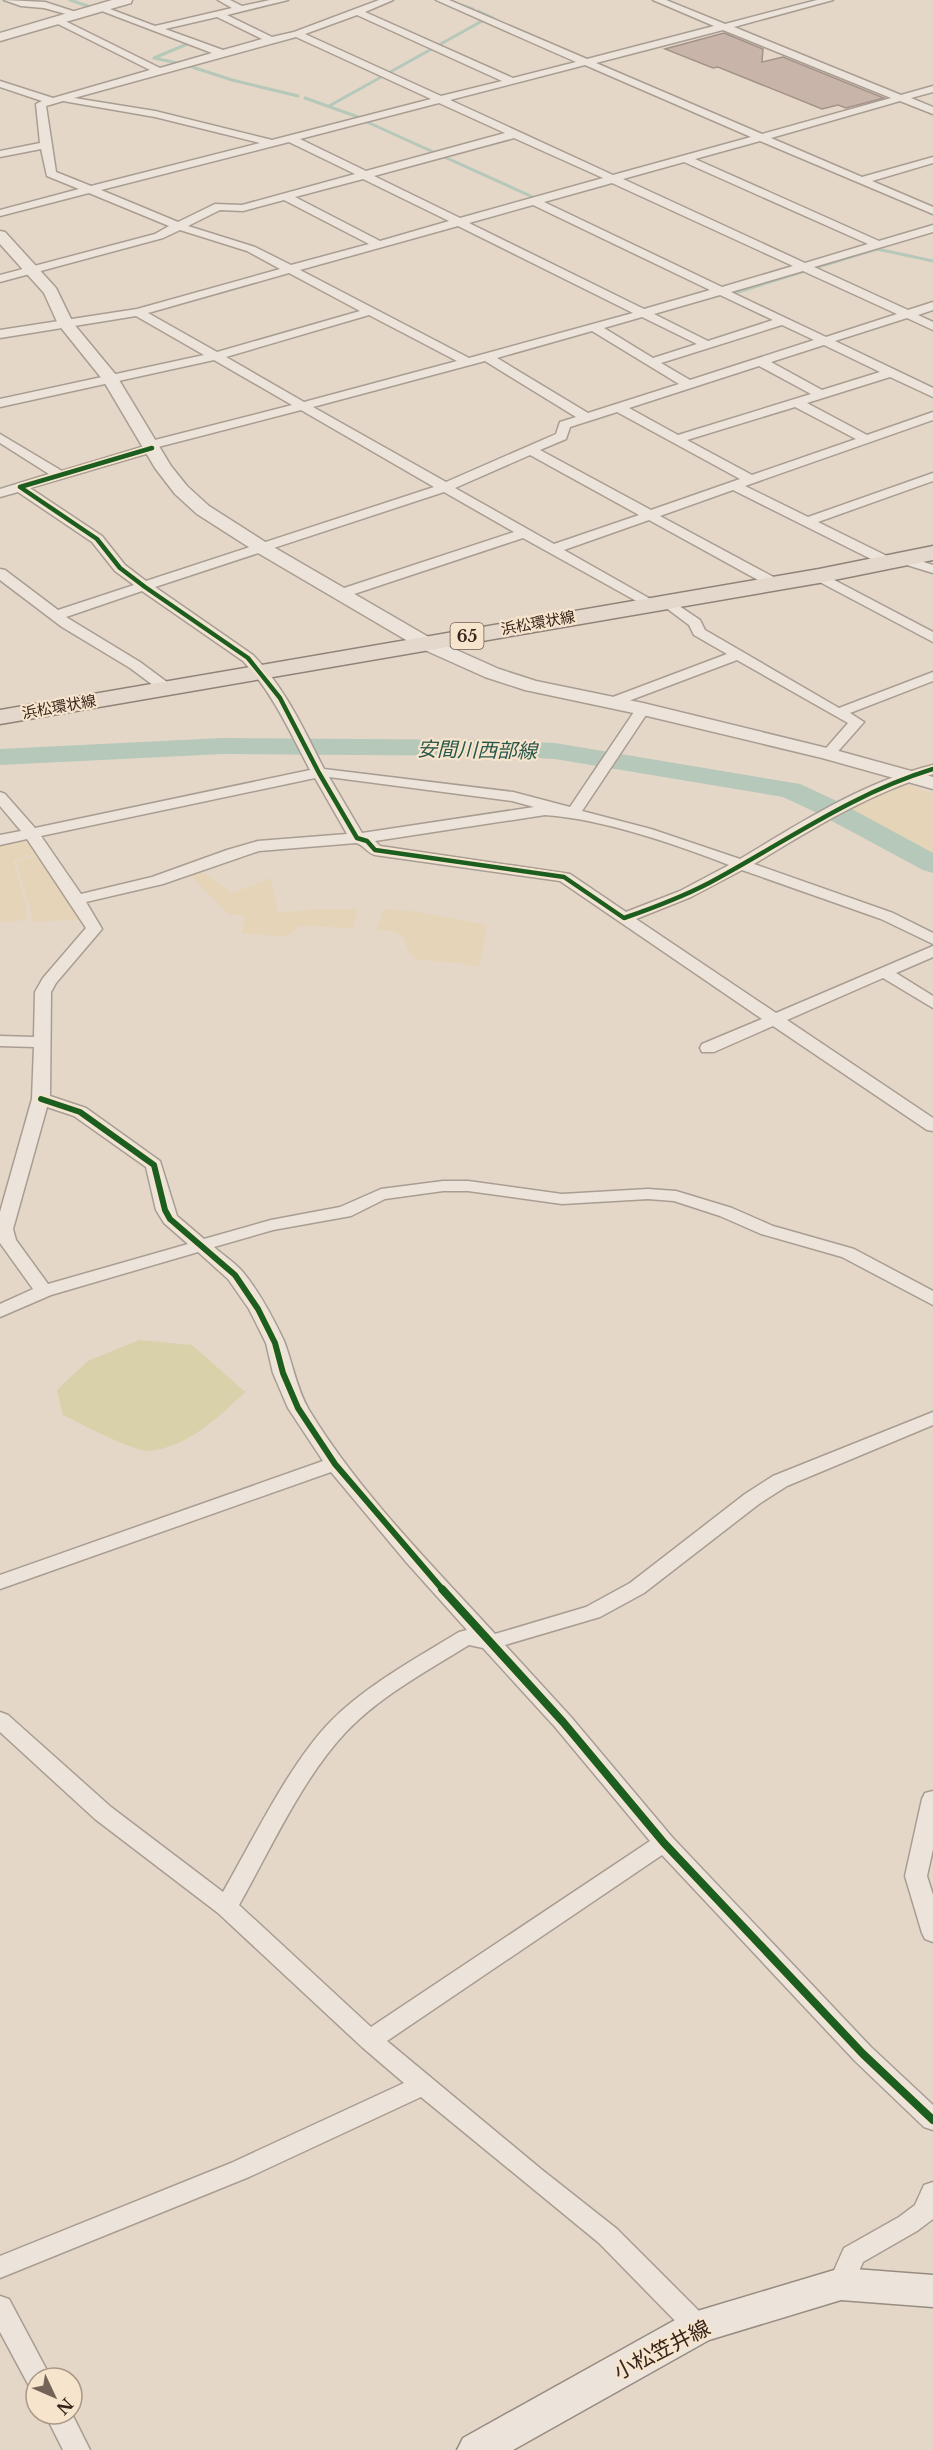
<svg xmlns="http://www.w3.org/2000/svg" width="933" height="2450" viewBox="0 0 933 2450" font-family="'Libre Baskerville','Noto Sans JP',serif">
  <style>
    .farmland { fill: #e5d4b7 }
    .green { fill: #d8d1a9 }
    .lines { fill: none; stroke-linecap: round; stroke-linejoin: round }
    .stream { stroke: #b5c8b9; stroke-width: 3 }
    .river { fill: #b5c8b9; fill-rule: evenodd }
    .building { fill: #c8b4a9; stroke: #a49288; stroke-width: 1.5 }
    .minor-casing { stroke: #a99d92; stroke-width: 3 }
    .tertiary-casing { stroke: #a99d92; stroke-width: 3 }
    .secondary-casing { stroke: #988c82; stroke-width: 3 }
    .primary-casing { stroke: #8e8279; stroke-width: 3 }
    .minor { fill: #ece4db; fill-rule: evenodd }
    .tertiary { fill: #ece4db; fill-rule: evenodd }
    .secondary { fill: #ece4db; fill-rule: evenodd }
    .primary { fill: #e3d8cb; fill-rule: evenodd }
    .cycleway-far2-casing { stroke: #f7e4cc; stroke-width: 8 }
    .cycleway-far1-casing { stroke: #f7e4cc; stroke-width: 10 }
    .cycleway-casing { stroke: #f7e4cc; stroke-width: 11 }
    .cycleway-far2 { stroke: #1b5e20; stroke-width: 4.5 }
    .cycleway-far1 { stroke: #1b5e20; stroke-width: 6 }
    .cycleway { stroke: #1b5e20; stroke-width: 8 }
    .labels { text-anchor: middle; stroke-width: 4.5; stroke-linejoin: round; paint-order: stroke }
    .far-street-label { font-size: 15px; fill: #37241b; stroke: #f7e4cc }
    .shield { fill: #f7e4cc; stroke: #715e50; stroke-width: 1.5 }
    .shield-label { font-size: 16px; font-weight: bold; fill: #37241b }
    .water-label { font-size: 20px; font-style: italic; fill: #29584d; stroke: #f7e4cc }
    .near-street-label { font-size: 21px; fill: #37241b; stroke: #f7e4cc }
  </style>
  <rect width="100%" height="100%" fill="#e4d7c8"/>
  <!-- farmland -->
  <g class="farmland">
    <polygon points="902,782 933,794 933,855 850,809"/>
    <polygon points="24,838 29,839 38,853 13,861 25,902 27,918 21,921 0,922 0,843"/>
    <polygon points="39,854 83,919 34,922 16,862"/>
    <polygon points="197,869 233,893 271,878 278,913 317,909 358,909 353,928 300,926 286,937 242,933 245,915 230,915 189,874"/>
    <polygon points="384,909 419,912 487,925 480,966 417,959 409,954 404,938 394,931 376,930"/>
  </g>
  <!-- green -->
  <path class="green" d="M139 1340 192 1345 245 1392C219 1417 187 1448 148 1451 133 1451 79 1423 63 1415L57 1390 88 1361Z"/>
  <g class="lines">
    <!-- stream -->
    <g class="stream">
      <polyline points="70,0 91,7"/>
      <polyline points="461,5 473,9"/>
      <polyline points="478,11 493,18"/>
      <polyline points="182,64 154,58 192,42"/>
      <polyline points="189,66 232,80 298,96"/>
      <polyline points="305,98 361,118"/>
      <polyline points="329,106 482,21"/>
      <polyline points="367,122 535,198"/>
      <polyline points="815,268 877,249 933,261"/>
      <polyline points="735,293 805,271"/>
    </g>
    <!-- river -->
    <polygon class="river" points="223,738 494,740 555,743 800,784 837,801 933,853 933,873 923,870 817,813 783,797 555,759 494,756 223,754 0,765 0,749"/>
  </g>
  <!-- building -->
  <polygon class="building" points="724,33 763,49 762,62 783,57 884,98 846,108 838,105 822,109 718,67 713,68 665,49"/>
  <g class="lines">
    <defs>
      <g id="minor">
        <polygon points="4,0 45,2 82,14 77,17 44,8 21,6"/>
        <path d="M218 0H230L242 6 270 0H288L227 15 272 37 294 32 379 0H393L365 12 513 78 576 62 436 0H449L587 59 714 26 653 0H666L725 24 817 0H833L734 27 901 95 933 86V92L911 98 933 107V114L900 101 771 138 862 177 933 157V163L872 181 933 207V214L760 141 695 159 879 241 933 225V232L814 267 908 310 933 302V310L918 315 933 322V330L907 318 835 341 933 388V397L890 377 807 403 867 435 933 412V420L745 486 808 517 933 473V481L818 522 893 559 895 562 893 565H883L733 490 660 516 779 580 781 583 779 586H769L649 520 564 550 654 601 656 604 654 607 649 608 523 538 348 596H338L336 593 338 590 514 532 444 492 155 587 253 655C285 688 303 728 324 769L513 792 570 807 638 706 643 705 650 709 582 811 651 829 740 859C802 822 863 782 933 765V774C868 794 812 829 754 864L893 913 933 933V944L881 919 742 870 691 897 636 919 776 1013 933 946V957L896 973 933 996V1008L883 978 787 1020 933 1118V1131L927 1130 773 1026 714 1052H702L700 1048 702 1044 762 1019 560 881 375 855C367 853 364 845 356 843L259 851 163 884 86 902 102 929 56 983 51 992 50 1096 86 1108 160 1161 177 1216 204 1239 271 1220 340 1207 381 1189 443 1181H468L562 1194 648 1189 676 1191 732 1208 773 1226 854 1249 933 1291V1305L842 1257 761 1234 720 1216 674 1201 648 1199 562 1204 468 1191H443L385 1199 351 1216 273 1230 214 1247C223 1255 234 1262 242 1271 259 1291 273 1318 284 1341 293 1364 296 1388 309 1410 359 1492 430 1563 495 1634L586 1607 630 1583 745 1494 773 1476 933 1412V1425L787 1486 759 1504 644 1593 600 1617 505 1645 571 1717 672 1837 871 2047 933 2105V2130L924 2127 855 2061 662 1855 387 2041 541 2169 617 2229 707 2319 711 2327 707 2335 698 2338 689 2335 599 2243 421 2097 249 2177 0 2278V2256L231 2163 404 2083 362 2047 218 1913 95 1819 0 1732V1712L8 1715 111 1807 223 1892C253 1840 289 1764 331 1721 367 1685 415 1659 459 1632L467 1630 407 1563 331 1472 0 1589V1575L323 1461 288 1408 273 1373 266 1343 249 1309 228 1279 198 1252 51 1295 0 1317V1304L33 1289 0 1243V1212L32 1099 34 1047 0 1046V1036L34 1037 35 992 43 978 86 928 27 839 0 845V835L21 831 0 806V792L5 794 35 828 310 770C290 732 273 693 243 661L142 591 66 617 140 662 171 685 173 688 171 691H161L130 668 62 627 0 580V569L5 570 58 610 134 585 115 571 92 542 18 492 0 497V489L49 474 0 443V434L62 471 145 446 147 442 292 405 214 360 0 407V399L204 355 136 316 0 338V330L137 309 280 269 247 251 180 230 163 238 0 282V275L155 234 169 226 89 193 0 216V210L79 189 47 176 41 149 0 157V151L40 143 36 104 42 101 0 87V81L53 98 150 70 54 22 52 20 57 17 160 68 212 53 94 8 102 6 155 26 232 8ZM357 15 502 81 441 96 305 34ZM217 17 262 39 223 50 165 29ZM723 30 891 98 762 134 596 63ZM296 37 431 99 272 140 155 111 74 98ZM585 65 751 137 613 175 450 100ZM63 101 155 117 260 143 91 186 56 172 46 106ZM439 103 505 133 366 171 300 139ZM514 138 603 178 460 218 374 176ZM289 142 355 174 242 205 215 204 178 222 101 190ZM684 162 868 244 805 263 623 179ZM363 179 449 221 380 241 295 197ZM612 183 793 266 722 287 544 202ZM284 200 369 244 291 265 255 247 188 226 220 210 243 211ZM533 205 710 290 644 309 469 223ZM458 226 633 313 469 358 300 270ZM803 271 897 314 826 337 731 292ZM289 273 360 311 217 352 148 313ZM720 295 773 320 708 341 654 314ZM369 315 457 361 304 402 226 357ZM642 317 697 344 653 358 604 328ZM782 325 814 340 690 380 661 363ZM592 331 679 384 588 413 497 358ZM824 345 880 372 822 390 771 362ZM485 361 576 417 560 422 556 434 446 482 313 407ZM759 366 811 394 678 435 629 408ZM795 407 856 439 752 475 687 440ZM301 410 434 487 146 581 125 565 102 536 30 488 156 451 158 447ZM617 412 740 479 651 510 540 450 566 439 570 427ZM530 455 639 515 554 544 455 488ZM329 777 512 801 534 807 362 833ZM315 778 347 834 258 841 227 850 152 877 81 894 41 836ZM545 815C603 819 675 844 729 865L680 891 626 912 570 874 380 846 375 841ZM47 1107 74 1116 146 1167 156 1210 164 1223 188 1244 48 1284 16 1240 13 1229ZM469 1645 483 1648 555 1727 650 1841 371 2027 239 1905C270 1850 302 1779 345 1733 380 1696 427 1671 469 1645Z"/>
        <polygon points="902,555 933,565 933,573 897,562 895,559"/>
        <polygon points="819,572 933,632 933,642 814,579 812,576 814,573"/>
        <polygon points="666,597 700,620 705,630 839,708 933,672 933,681 850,713 864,722 833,757 828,758 821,754 848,723 737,660 615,706 605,706 603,703 605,700 727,654 694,635 689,625 661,604 659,601 661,598"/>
        <polygon points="933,1791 933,1849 927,1876 933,1895 933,1942 925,1939 922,1933 905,1876 922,1799 925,1793"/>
        <polygon points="933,2182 933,2219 917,2231 863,2262 850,2292 841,2295 832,2292 828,2284 844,2248 899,2217 915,2205 924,2185"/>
        <polygon points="0,2296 9,2299 51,2378 36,2378 36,2389 29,2386 0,2332"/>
        <polygon points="45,2414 72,2414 90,2450 63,2450"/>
      </g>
      <g id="tertiary">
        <polygon points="112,0 132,0 131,3 0,41 0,33"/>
        <polygon points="0,231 5,232 56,288 73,323 116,375 171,466 187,486 209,506 270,545 432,639 499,669 536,681 643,703 835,750 933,777 933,789 822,758 643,715 525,690 485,677 418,647 258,553 197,514 175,494 155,468 103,380 58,324 44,293 0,244"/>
      </g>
      <polygon id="secondary" points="841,2268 933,2275 933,2307 841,2300 709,2340 513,2450 457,2450 463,2438 684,2315"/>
      <polygon id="primary" points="933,546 933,560 819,583 0,724 0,710 819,569"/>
    </defs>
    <!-- minor casing -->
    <use href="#minor" class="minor-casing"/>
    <!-- tertiary casing -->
    <use href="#tertiary" class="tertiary-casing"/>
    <!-- secondary casing -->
    <use href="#secondary" class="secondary-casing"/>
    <!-- primary casing -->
    <use href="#primary" class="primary-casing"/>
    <!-- minor -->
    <use href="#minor" class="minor"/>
    <!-- tertiary -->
    <use href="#tertiary" class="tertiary"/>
    <!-- secondary -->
    <use href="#secondary" class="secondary"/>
    <!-- primary -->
    <use href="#primary" class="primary"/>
    <defs>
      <path id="cycleway-far2" d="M152 448 20 487 97 539 120 568 145 587 248 658 280 698 319 773 357 838 367 841 375 850 564 877 624 918C653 908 682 897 709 883 784 843 851 794 933 769"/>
      <polyline id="cycleway-far1" points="41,1099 80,1112 154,1165 165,1210 170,1219 235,1275 258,1309 275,1343 283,1373 298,1408 335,1464 443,1590"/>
      <polyline id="cycleway" points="442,1589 563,1722 664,1843 863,2054 933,2120"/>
    </defs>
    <!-- cycleway-far2 casing -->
    <use href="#cycleway-far2" class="cycleway-far2-casing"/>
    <!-- cycleway-far1 casing -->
    <use href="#cycleway-far1" class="cycleway-far1-casing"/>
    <!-- cycleway casing -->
    <use href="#cycleway" class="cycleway-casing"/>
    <!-- cycleway-far2 -->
    <use href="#cycleway-far2" class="cycleway-far2"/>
    <!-- cycleway-far1 -->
    <use href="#cycleway-far1" class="cycleway-far1"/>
    <!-- cycleway -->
    <use href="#cycleway" class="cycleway"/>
  </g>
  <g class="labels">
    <!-- far-street labels -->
    <g class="far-street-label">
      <text transform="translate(538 623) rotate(-10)" y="5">浜松環状線</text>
      <text transform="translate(59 707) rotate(-10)" y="5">浜松環状線</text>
    </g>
    <!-- shield labels -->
    <rect class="shield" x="450.5" y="623" width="33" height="26" rx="4.5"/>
    <g class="shield-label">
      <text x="467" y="642">65</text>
    </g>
    <!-- water labels -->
    <g class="water-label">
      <text transform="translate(477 750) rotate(1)" y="7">安間川西部線</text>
    </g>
    <!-- near-street labels -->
    <g class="near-street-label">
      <text transform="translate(662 2350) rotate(-27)" y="7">小松笠井線</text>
    </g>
  </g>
  <!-- north arrow -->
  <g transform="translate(54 2396) rotate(134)"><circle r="28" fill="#f7e4cc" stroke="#aa9785" stroke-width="1.5"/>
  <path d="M0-4.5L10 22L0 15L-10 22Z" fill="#746358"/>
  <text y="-9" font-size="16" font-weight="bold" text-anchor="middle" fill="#37241b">N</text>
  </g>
</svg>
